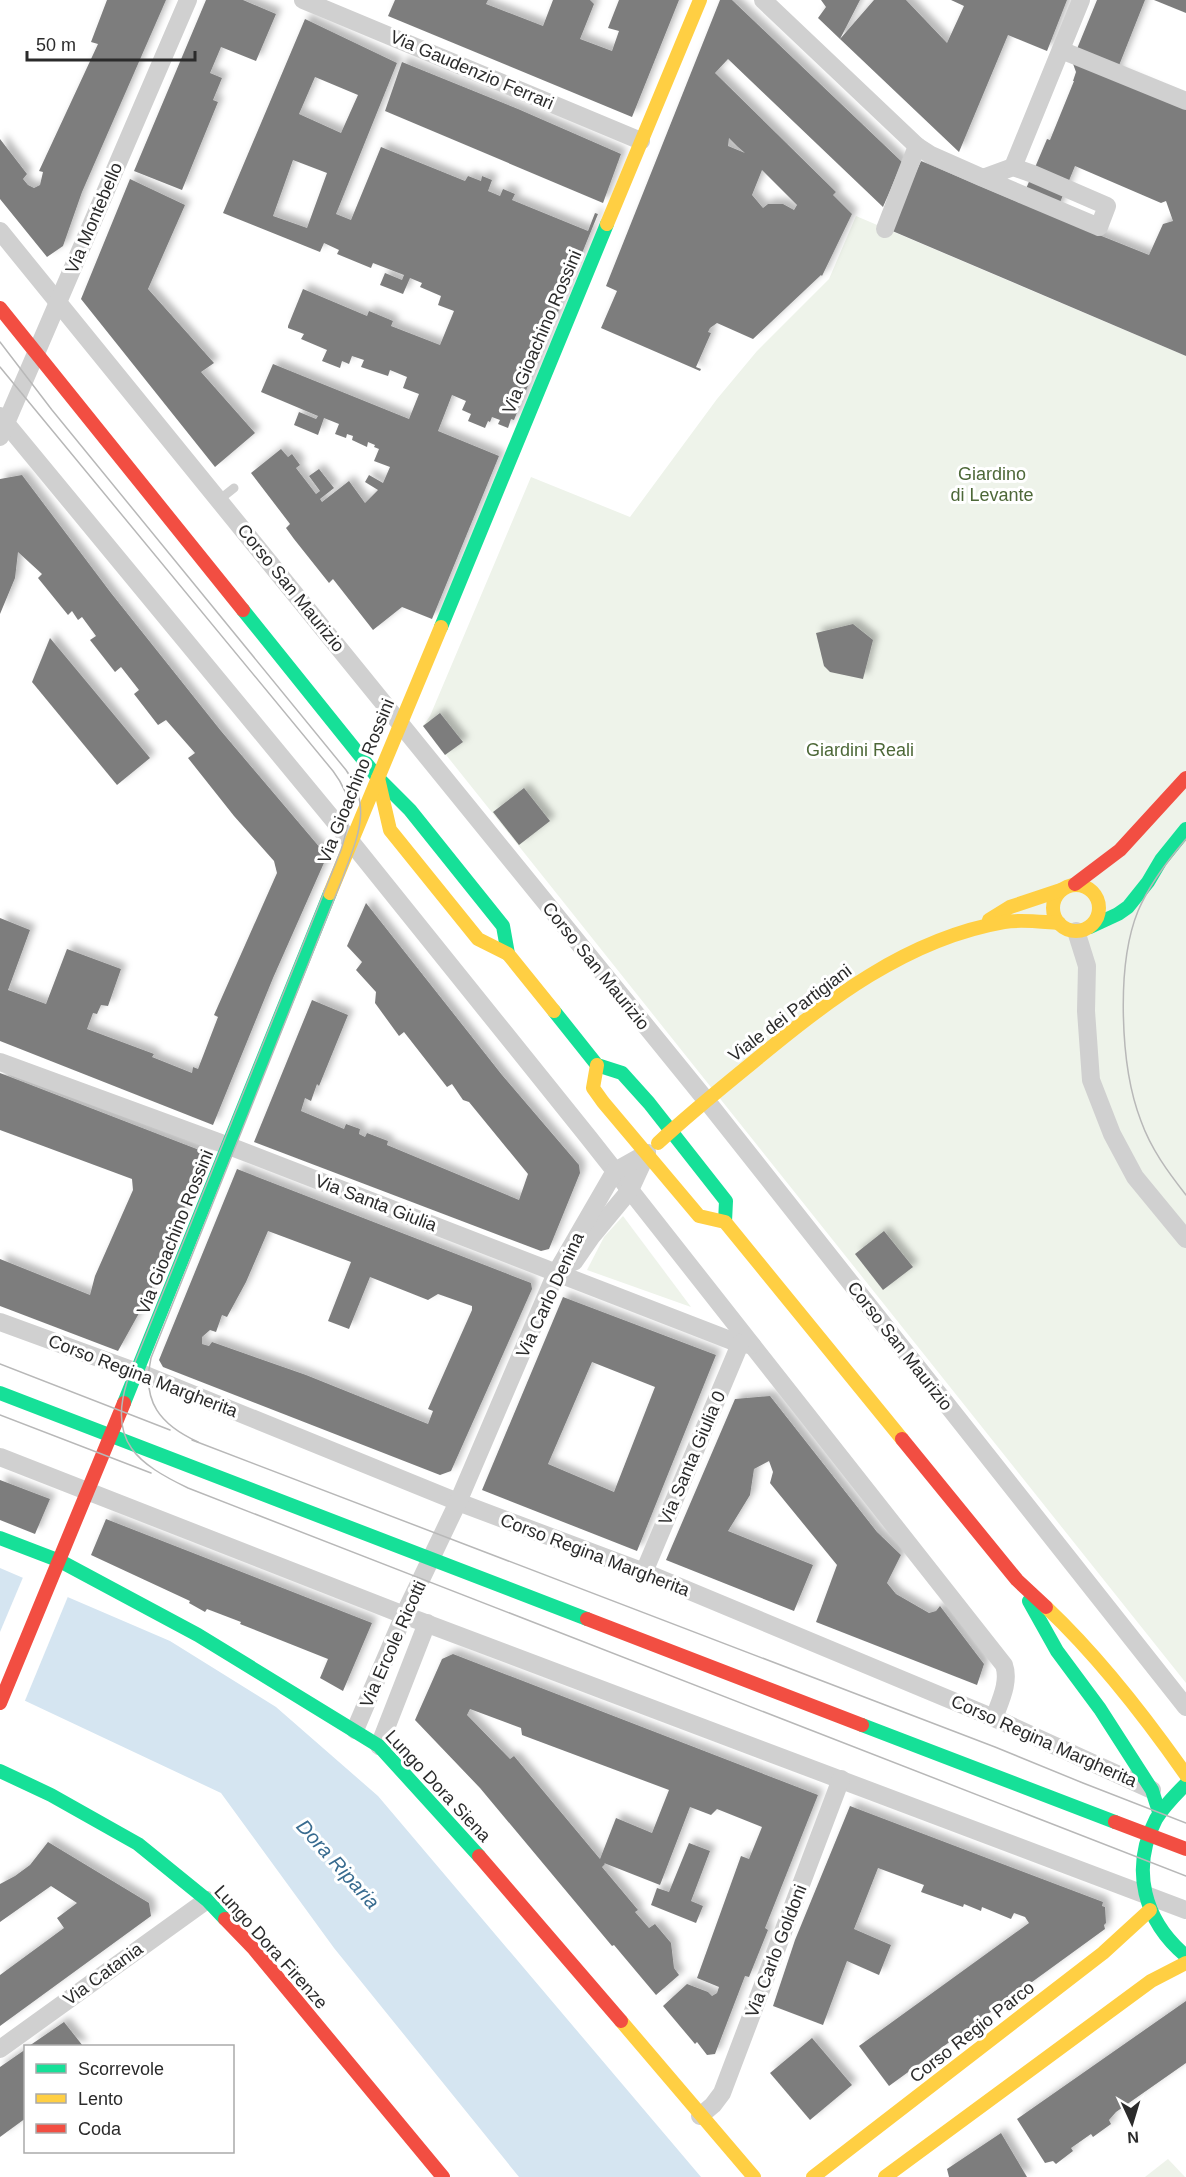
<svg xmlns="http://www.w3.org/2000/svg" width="1186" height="2177" viewBox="0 0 1186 2177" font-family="Helvetica,sans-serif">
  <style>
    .green { fill: #eef3ea }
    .water { fill: #d5e5f1 }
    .pier { fill: #fff }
    .building { fill: #7d7d7d; fill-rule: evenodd; filter: url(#shadow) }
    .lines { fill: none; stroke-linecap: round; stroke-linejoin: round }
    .lane { stroke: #d0d0d0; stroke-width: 9 }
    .street { stroke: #d0d0d0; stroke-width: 18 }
    .fast { stroke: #16e098; stroke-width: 14 }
    .slow { stroke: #ffcf43; stroke-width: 14 }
    .jam { stroke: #f24e42; stroke-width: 14 }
    .tram { stroke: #b8b8b8; stroke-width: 1.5 }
    .labels { text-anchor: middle; stroke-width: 6; stroke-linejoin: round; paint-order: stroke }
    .street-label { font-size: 18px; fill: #2b2b2b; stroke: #fff }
    .park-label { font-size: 18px; fill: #4d6838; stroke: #fff }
    .water-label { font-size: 20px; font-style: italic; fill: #386b8f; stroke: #fff }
  </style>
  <defs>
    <filter id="shadow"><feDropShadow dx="5.5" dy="-5.5" stdDeviation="3" flood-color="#0004"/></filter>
  </defs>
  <rect width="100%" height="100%" fill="#fff"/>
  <!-- green -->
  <g class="green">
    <polygon points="856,216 1186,356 1186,1683 423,726 430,716 531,477 630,517 717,399 757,351 829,279"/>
    <polygon points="623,1216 691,1307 587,1270 604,1237"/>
    <polygon points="1168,2159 1185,2177 1145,2177"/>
  </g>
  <!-- water -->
  <polygon class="water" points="0,1568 170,1641 276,1707 378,1796 701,2177 519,2177 334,1948 221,1793 0,1689"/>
  <!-- pier -->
  <polygon class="pier" points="24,1575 69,1594 24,1703 0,1692 0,1632"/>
  <!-- building -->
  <g class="building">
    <polygon points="107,0 166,0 82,192 63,246 47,257 0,199 0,139 27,174 23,179 28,185 34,188 40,185 43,172 39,171 98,44 91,42"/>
    <polygon points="206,0 243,0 276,14 256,61 221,47 210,73 222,78 213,100 218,102 182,190 134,171"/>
    <polygon points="395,0 488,0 486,4 543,26 553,0 590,0 594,4 580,39 612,51 619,31 608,28 619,0 679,0 632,117 388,16"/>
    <path d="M720 0H732L902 162 883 207 728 59 715 73 836 192 833 195 852 214 822 276 821 275 753 339 717 323 710 328 708 332 711 333 696 367 701 369 700 371 601 328 617 291 606 286ZM729 138 738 147 745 153 728 146ZM762 170 797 205 794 210 783 204H768L763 208 752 195Z"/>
    <polygon points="821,0 860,0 840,39 874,0 906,0 947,43 964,6 951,0 1067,0 1047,51 1008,35 959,152 840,39 818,18 826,7"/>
    <path d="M1097 0H1145L1116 73 1186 108V356L890 230 921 161 1020 203 1047 139 1050 140 1074 81H1073L1076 72 1072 61ZM1075 166 1161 203 1166 201 1173 221 1163 224 1149 255 1054 217Z"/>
    <polygon points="1154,0 1186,0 1186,13"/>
    <path d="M305 19 397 63 336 214 351 220 381 147 465 181 468 176 481 181 482 176 492 180 488 191 500 196 503 189 515 194 512 200 588 231 595 213 598 214 514 420 511 419 508 428 498 424 500 420 492 417 490 422 488 421 485 428 468 421 471 414 462 410 466 401 452 395 438 431 499 456 432 619 402 607 373 630 333 579 329 583 294 539 286 528 290 524 251 473 281 449 288 457 292 454 300 465 296 468 316 494 320 491 309 476 319 469 334 488 320 499 322 502 349 481 365 503 378 490 365 482 369 475 383 483 390 467 374 461 379 449 374 447 375 445 368 442 367 447 352 440 353 436 347 434 346 438 335 434 339 424 324 418 318 435 294 425 299 412 316 419 318 416 261 392 273 364 409 419 419 394 403 388 407 377 390 370 388 376 361 367 364 360 352 356 349 364 342 361 340 368 322 361 327 350 301 339 304 334 288 328V326L303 289 367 316 369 311 393 321 391 326 440 345 454 311 438 305 441 296 420 287 422 283 410 278 403 294 380 285 385 273 402 280 404 275 373 263 371 268 337 254 339 250 324 243 320 252 223 213ZM315 77 358 95 341 133 299 114ZM293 160 327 173 307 228 273 216Z"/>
    <polygon points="402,62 518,109 621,154 603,203 385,111"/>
    <polygon points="130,179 185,205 148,289 214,363 201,372 255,433 215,467 81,299"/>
    <polygon points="22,475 111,593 221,731 327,856 273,978 213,1125 0,1041 0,918 30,930 8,990 46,1004 67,949 121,969 108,1006 101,1005 97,1014 93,1013 87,1029 154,1054 152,1057 192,1073 193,1067 198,1069 218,1017 214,1015 277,873 274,861 234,816 188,758 195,753 166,720 158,725 134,694 139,690 121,667 115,672 90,640 96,636 82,617 78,620 72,611 68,615 38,578 42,574 18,552 15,578 0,614 0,479"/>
    <polygon points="853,624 873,640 863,679 830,672 824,666 816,633"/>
    <polygon points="50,638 150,758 117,785 32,682"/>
    <polygon points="440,713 463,742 445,755 423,726"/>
    <polygon points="524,788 550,821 519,845 493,812"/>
    <polygon points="366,903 502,1075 579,1165 580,1173 549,1249 541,1251 254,1142 312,1000 348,1015 319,1086 317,1084 311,1101 305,1098 301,1111 344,1129 346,1124 360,1129 359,1134 365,1137 367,1133 388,1141 387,1145 519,1200 528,1174 469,1102 463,1100 452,1084 447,1087 404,1032 399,1036 375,1003 376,992 356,970 362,962 347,946"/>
    <polygon points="0,1073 207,1153 148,1297 118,1351 0,1306 0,1259 90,1295 95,1276 133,1190 132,1179 0,1130"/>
    <path d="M237 1169 531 1283 532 1289 451 1471 440 1475 163 1367 159 1360ZM268 1231 351 1262 328 1321 349 1329 370 1277 428 1300 438 1294 472 1306V1310L428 1409 433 1411 428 1424 306 1375 212 1342 209 1346 202 1344V1337L210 1330 216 1332 222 1315 227 1317 246 1282Z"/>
    <polygon points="884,1231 913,1267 883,1290 855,1254"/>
    <path d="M563 1297 716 1355 637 1551 482 1490ZM592 1362 655 1387 614 1492 548 1464Z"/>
    <polygon points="770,1396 877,1532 901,1555 887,1583 896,1594 929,1613 936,1611 940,1606 984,1664 977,1685 816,1622 837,1565 770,1483 773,1472 769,1461 754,1469 750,1495 728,1531 813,1565 794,1611 666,1560 735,1399"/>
    <polygon points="0,1480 50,1499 35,1534 0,1520"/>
    <polygon points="106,1519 372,1623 343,1691 320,1678 328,1659 240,1624 241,1622 207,1609 205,1612 189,1603 190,1601 91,1555"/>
    <path d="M453 1654 818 1795 765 1928 768 1930 749 1977 745 1976 715 2054 707 2055 697 2042 695 2044 663 2006 687 1984 708 1992 712 1996 717 1993 719 1987 697 1978 741 1856 749 1859 762 1827 717 1809 711 1815 690 1807 660 1885 604 1863 605 1864 602 1867 638 1910 635 1912 649 1928 655 1924 671 1943 674 1968 679 1975 656 1995 614 1945 612 1946 480 1788 415 1720 442 1659ZM470 1709 521 1728 522 1735 669 1790 652 1833 616 1818 600 1859 514 1756 510 1759 467 1715Z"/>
    <polygon points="850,1806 1103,1902 1102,1906 1105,1907 1106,1923 1104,1925 1105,1929 889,2086 859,2046 1029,1923 1025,1917 1014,1913 1011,1919 982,1907 981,1911 964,1904 963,1907 921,1892 924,1885 878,1868 854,1929 891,1945 879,1975 847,1961 823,2025 773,2006 795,1940"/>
    <polygon points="48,1842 149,1903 151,1916 0,2026 0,1975 64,1928 57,1918 77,1903 51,1886 0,1922 0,1884 15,1876 30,1865"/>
    <polygon points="689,1843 710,1851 691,1901 703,1906 696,1923 651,1905 657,1888 669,1892"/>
    <polygon points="1186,2001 1186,2063 1116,2112 1109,2120 1111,2124 1093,2137 1091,2134 1071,2148 1073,2151 1056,2164 1053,2161 1045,2163 1017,2119"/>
    <polygon points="64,2022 83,2046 29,2046"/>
    <polygon points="812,2038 852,2085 810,2120 770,2073"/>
    <polygon points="26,2049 26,2118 0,2137 0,2067"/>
    <polygon points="1001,2133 1027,2177 949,2177 947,2169"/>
  </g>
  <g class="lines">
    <!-- lane -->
    <polyline class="lane" points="219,500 234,488"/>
    <!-- street -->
    <g class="street">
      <polyline points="303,0 641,141"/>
      <polyline points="763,0 917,146 931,155 983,178 1013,167 1033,174 1107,206 1099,227 983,178"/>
      <polyline points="1061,50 1186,101"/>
      <polyline points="1013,167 1081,0"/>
      <polyline points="885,229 917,146"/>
      <polyline points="0,231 706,1100 1186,1707"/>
      <path d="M0 416 331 817 589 1138 1004 1665C1010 1682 1000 1701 994 1718"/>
      <polyline points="0,437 188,0"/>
      <polyline points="1076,931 1087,966 1086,1011 1091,1080 1112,1134 1135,1177 1186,1239"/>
      <polyline points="0,1062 229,1146 740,1344 752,1345"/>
      <polyline points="574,1262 592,1236 630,1190 647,1153"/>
      <polyline points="0,1322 148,1376 458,1502 644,1572 994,1718 1152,1790"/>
      <polyline points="0,1457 404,1615 1186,1910"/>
      <polyline points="644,1572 740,1344"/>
      <polyline points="355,1730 404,1615 458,1502 556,1273 615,1171 647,1153"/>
      <polyline points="379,1746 427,1623"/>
      <polyline points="0,2049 207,1900"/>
      <polyline points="700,2116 713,2105 722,2093 841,1779"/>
    </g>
    <!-- fast -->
    <g class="fast">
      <polyline points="243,610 378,778 410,810 503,926 508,954"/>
      <polyline points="441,627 607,224"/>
      <polyline points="1090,927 1118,914 1128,907 1148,882 1161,860 1186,829"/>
      <polyline points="554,1011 597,1065 622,1073 649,1103 726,1201 725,1222"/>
      <polyline points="0,1393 587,1619"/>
      <polyline points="124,1403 330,893"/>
      <polyline points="0,1538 60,1561 198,1635 379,1746 479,1856"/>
      <polyline points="1029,1601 1057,1651 1100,1709 1152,1790 1159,1812"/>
      <polyline points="862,1725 1115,1822"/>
      <polyline points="0,1771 51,1795 138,1844 207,1900 225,1919"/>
      <path d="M1186 1784C1175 1795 1164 1806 1156 1819 1130 1869 1144 1921 1186 1956"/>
    </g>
    <!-- slow -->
    <g class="slow">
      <polyline points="607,224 700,0"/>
      <polyline points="378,778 390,830 478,939 508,954 554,1011"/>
      <circle cx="1076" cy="908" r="23"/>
      <polyline points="330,893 441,627"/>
      <polyline points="989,920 1010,907 1061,890"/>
      <polyline points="597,1065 593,1088 603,1102 699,1216 725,1222 902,1439"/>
      <path d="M658 1143C688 1115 720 1089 752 1063 827 1001 906 939 1004 922 1022 919 1041 922 1059 923"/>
      <path d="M1046 1607C1099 1657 1144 1715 1186 1775"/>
      <polyline points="621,2021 754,2177"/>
      <polyline points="813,2177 1103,1953 1150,1910"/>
      <polyline points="885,2177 1151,1981 1186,1963"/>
    </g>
    <!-- jam -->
    <g class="jam">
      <polyline points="0,308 243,610"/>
      <polyline points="1075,884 1120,850 1186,778"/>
      <polyline points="902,1439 1017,1580 1046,1607"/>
      <polyline points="587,1619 862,1725"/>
      <polyline points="0,1703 124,1403"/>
      <polyline points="1115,1822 1186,1849"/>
      <polyline points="479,1856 621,2021"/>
      <polyline points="225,1919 254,1949 443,2177"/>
    </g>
    <!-- tram -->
    <g class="tram">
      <path d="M0 342 52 410 346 770C373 807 357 838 343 877L151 1358C141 1402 161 1425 198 1442"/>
      <path d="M0 367 333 771C355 800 351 818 341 850L127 1382C108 1442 138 1464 188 1488L1186 1876"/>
      <path d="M1186 839C1168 860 1149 885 1138 911 1116 965 1120 1067 1141 1121 1151 1149 1168 1172 1186 1195"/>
      <polyline points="0,1364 170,1430"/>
      <polyline points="0,1415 151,1473"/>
      <polyline points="192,1440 995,1747 1083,1783 1186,1823"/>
    </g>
  </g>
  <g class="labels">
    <!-- street labels -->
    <g class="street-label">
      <text transform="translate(472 70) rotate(23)" y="6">Via Gaudenzio Ferrari</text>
      <text transform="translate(94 218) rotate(-67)" y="6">Via Montebello</text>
      <text transform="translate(542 332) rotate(-67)" y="6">Via Gioachino Rossini</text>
      <text transform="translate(291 588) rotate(51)" y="6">Corso San Maurizio</text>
      <text transform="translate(356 781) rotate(-68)" y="6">Via Gioachino Rossini</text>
      <text transform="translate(596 966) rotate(51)" y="6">Corso San Maurizio</text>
      <text transform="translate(790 1013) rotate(-37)" y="6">Viale dei Partigiani</text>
      <text transform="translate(376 1203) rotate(21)" y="6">Via Santa Giulia</text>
      <text transform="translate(175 1232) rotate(-68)" y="6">Via Gioachino Rossini</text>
      <text transform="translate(550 1295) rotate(-65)" y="6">Via Carlo Denina</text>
      <text transform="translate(900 1346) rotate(52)" y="6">Corso San Maurizio</text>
      <text transform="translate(143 1376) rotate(21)" y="6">Corso Regina Margherita</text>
      <text transform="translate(692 1458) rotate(-67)" y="6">Via Santa Giulia 0</text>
      <text transform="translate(595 1555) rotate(21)" y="6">Corso Regina Margherita</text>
      <text transform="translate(393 1644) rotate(-66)" y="6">Via Ercole Ricotti</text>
      <text transform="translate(1044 1741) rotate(24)" y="6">Corso Regina Margherita</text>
      <text transform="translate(438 1786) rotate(47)" y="6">Lungo Dora Siena</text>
      <text transform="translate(271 1947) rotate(48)" y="6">Lungo Dora Firenze</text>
      <text transform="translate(776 1951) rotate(-69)" y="6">Via Carlo Goldoni</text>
      <text transform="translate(103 1974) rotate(-36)" y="6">Via Catania</text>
      <text transform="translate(972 2032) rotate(-38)" y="6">Corso Regio Parco</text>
    </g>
    <!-- park labels -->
    <g class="park-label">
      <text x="992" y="480">Giardino<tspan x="992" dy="21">di Levante</tspan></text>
      <text x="860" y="756">Giardini Reali</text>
    </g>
    <!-- water labels -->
    <g class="water-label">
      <text transform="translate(338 1864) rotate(48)" y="7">Dora Riparia</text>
    </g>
  </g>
  <!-- legend -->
  <rect x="24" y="2045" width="210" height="108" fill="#ffffff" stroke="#aaaaaa" stroke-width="1.5"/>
  <rect x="36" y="2064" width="30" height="9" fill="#16e098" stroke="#aaaaaa" stroke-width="1.5"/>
  <text x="78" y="2075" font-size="18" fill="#2b2b2b">Scorrevole</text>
  <rect x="36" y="2094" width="30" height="9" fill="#ffcf43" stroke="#aaaaaa" stroke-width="1.5"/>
  <text x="78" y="2105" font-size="18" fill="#2b2b2b">Lento</text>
  <rect x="36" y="2124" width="30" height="9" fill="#f24e42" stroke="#aaaaaa" stroke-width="1.5"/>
  <text x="78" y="2135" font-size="18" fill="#2b2b2b">Coda</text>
  <!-- north arrow -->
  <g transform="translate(1132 2123) rotate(176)" stroke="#ffffff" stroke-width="4.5" paint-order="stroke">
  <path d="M0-4.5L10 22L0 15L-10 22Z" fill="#2b2b2b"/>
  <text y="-9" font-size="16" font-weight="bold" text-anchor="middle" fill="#2b2b2b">N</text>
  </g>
  <!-- scale -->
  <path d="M27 51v9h168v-9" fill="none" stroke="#2b2b2b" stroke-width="3"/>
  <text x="36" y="51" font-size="18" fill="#2b2b2b" stroke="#ffffff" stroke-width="4.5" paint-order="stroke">50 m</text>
</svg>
